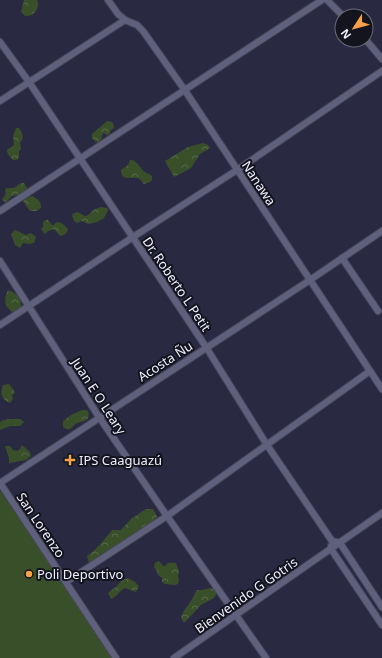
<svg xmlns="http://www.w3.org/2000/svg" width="382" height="658" viewBox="0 0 382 658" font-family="'Noto Sans',sans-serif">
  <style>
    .forest { fill: url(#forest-crowns) }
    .park { fill: #394f2a }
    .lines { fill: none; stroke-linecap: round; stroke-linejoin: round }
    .minor-casing { stroke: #47475b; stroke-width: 8 }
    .minor { stroke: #5f607b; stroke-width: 6 }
    .poi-dot { fill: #f7a149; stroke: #13141e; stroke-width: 1.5 }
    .labels { text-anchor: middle; stroke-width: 4; stroke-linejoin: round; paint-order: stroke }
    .street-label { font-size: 13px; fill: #edeefe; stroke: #13141e }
    .poi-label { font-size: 13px; fill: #edeefe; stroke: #13141e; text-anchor: start }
  </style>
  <defs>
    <pattern id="forest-crowns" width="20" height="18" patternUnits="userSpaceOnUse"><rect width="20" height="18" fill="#394f2a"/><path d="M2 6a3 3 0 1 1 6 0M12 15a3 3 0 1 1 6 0" fill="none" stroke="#56694a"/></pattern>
  </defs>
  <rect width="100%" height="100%" fill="#292a41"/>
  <!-- forest -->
  <g class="forest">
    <path d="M24 0H37C41 8 33 17 25 16L21 12Z"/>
    <path d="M107 121C112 121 114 123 114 128L110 131V134L107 135 104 133 102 135 101 141 99 143 96 142 92 138V134Z"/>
    <path d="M16 128H19C22 133 25 137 20 143L21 149 19 151C19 156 20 161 13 160 10 157 7 154 7 150L14 145 13 136Z"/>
    <polygon points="203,143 208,145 210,148 200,154 191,168 178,175 174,177 165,161 188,147"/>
    <path d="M130 160H133L138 164 143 171 151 175 152 177V180L150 182 144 184C141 181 140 178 136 178 129 177 121 181 121 170L128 165Z"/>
    <polygon points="21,183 24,183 27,188 27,191 25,193 12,196 6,202 3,201 2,199 6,194 5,191 6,188 14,188"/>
    <path d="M32 196C38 199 41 201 41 208L36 211H30L23 201 26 198Z"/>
    <path d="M101 207 107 208 108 210 104 218 97 222 88 224 82 221 77 223 74 221 72 215C77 210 80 214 85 216L88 215 95 209Z"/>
    <path d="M45 220H48L52 225H54L56 222 62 223 68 229C67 233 64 236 60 236L54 229 48 231 45 234 41 229 43 227V223Z"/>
    <polygon points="15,230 26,235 31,233 36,237 34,243 29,244 23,243 20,248 15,245 11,234"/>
    <path d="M8 290C17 293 22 299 21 308L13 313 6 306 5 298Z"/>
    <path d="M9 384 13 389 15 393 12 395 13 399 10 403C1 399 0 394 3 385Z"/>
    <path d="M82 410H85L88 411C91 421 84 421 77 423 71 426 71 433 63 427V421L71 415Z"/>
    <polygon points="8,419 20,419 24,422 20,426 10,426 0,430 0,423 1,421"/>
    <polygon points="22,445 30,452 31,456 26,460 9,463 9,458 5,446 10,446 13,450 17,451 20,449"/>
    <path d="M146 509H153L157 516 155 523 124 540 101 559 89 563 87 556C97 549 104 540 112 530H121L131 519Z"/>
    <path d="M158 561 160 562 163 566H165C168 562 171 562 176 563L179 571 178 577 179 580 178 584 175 585 165 584 162 582V578L158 575 157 571 154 567 155 563Z"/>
    <path d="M128 578 135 582 139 586 136 592 125 588C119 591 117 597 111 599L108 593 117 586 121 581Z"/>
    <path d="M210 588 215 589 217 593 214 598 201 605 184 623 181 618C182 612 187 607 191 601 194 597 194 593 197 590H202Z"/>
  </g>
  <!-- park -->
  <polygon class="park" points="0,490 114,658 0,658"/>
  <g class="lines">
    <defs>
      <g id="minor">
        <polyline points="108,0 118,14 125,20 137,25 143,31 184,89 382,389"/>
        <polyline points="327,0 343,16"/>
        <polyline points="366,40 382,59"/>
        <polyline points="0,42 29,82 206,347 267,445 332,541 340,543 382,607"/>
        <polyline points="0,101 125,20"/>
        <polyline points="0,211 322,0"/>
        <polyline points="342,258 378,311"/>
        <polyline points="0,261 99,417 167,516 266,658"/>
        <polyline points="0,325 133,237 237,170 382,71"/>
        <polyline points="0,483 310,280 382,231"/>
        <polyline points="0,483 116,658"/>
        <polyline points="331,546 331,549 382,625"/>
        <polyline points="66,582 167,516 370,371"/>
        <polyline points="174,658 382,513"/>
      </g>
    </defs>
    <!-- minor casing -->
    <use href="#minor" class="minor-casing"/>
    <!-- minor -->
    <use href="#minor" class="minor"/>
  </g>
  <!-- markers -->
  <g class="poi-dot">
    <path d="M68 454h4v4h4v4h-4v4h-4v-4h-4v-4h4z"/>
    <circle cx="29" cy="574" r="4"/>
  </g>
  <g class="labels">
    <!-- street labels -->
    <g class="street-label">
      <text transform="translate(259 183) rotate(57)" y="5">Nanawa</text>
      <text transform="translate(177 284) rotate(56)" y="5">Dr. Roberto L Petit</text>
      <text transform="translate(165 361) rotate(-33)" y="5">Acosta Ñu</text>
      <text transform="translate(99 396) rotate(57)" y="5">Juan E O Leary</text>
      <text transform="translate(41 525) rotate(56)" y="5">San Lorenzo</text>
      <text transform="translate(246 595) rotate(-35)" y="5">Bienvenido G Gotris</text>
    </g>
    <!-- poi labels -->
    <g class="poi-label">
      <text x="79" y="465">IPS Caaguazú</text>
      <text x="37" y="579">Poli Deportivo</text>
    </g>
  </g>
  <!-- north arrow -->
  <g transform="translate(354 28) rotate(234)"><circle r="19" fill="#13141e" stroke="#6a6b78"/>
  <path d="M0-3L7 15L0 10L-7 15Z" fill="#f7a149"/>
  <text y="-6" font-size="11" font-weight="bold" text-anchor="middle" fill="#edeefe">N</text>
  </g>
</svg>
